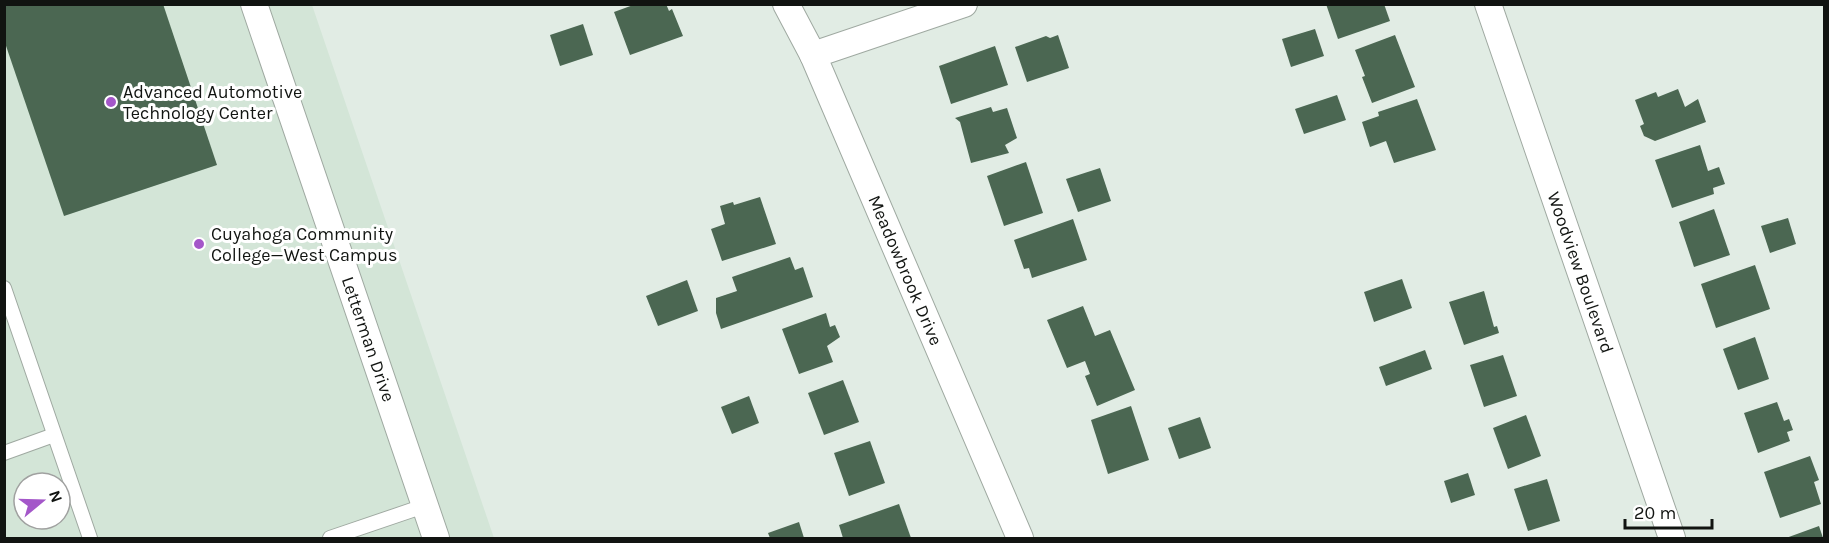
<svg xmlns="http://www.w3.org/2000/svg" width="1829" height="543" viewBox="0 0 1829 543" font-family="Karla,sans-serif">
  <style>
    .built { fill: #d3e5d7; fill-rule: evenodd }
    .building { fill: #4b6752 }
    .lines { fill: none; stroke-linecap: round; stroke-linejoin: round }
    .lane-casing { stroke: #9fa9a1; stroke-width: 16 }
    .street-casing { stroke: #9fa9a1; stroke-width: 28 }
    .lane { stroke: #fff; stroke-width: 14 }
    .street { stroke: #fff; stroke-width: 26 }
    .poi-dot { fill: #a457c9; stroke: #fff; stroke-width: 2 }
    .labels { text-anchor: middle; stroke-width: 6; stroke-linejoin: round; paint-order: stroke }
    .poi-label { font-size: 18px; fill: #111411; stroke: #fff; text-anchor: start }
    .street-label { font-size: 18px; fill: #111411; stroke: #fff }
  </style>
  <rect width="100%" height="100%" fill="#e1ece4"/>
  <!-- built -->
  <path class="built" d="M4 5H312L494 538H5ZM24 483H60V519H24Z"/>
  <!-- building -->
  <g class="building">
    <polygon points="4,4 163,4 217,165 64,216 4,40"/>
    <polygon points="636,4 666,4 669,11 672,9 683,36 630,55 614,12"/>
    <polygon points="1326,4 1384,4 1390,21 1338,39"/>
    <polygon points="583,24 593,55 560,66 550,35"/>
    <polygon points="1315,29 1324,56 1291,67 1282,39"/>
    <polygon points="1058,35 1069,68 1027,82 1015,47 1046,36 1050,38"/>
    <polygon points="1395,35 1415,87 1372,103 1362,77 1365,76 1355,50"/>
    <polygon points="995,46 1008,85 951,104 939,66"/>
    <polygon points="1678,89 1685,107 1698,99 1706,122 1655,141 1644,136 1640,126 1644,124 1635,100 1656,92 1658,97"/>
    <polygon points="1337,95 1346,120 1304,134 1295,109"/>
    <polygon points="1417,99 1436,150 1394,163 1386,141 1370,147 1362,122 1379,116 1378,112"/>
    <polygon points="991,107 993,112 1007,108 1017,138 1005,145 1009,153 971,163 960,122 955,118"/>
    <polygon points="1700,145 1708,171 1719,167 1725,184 1713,188 1714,194 1672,208 1655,160"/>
    <polygon points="1026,162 1043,213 1004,226 987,176"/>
    <polygon points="1100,168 1111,201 1078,212 1066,179"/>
    <polygon points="760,197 776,244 722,261 711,229 725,224 720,206 733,202 734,205"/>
    <polygon points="1714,209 1730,255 1694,267 1679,222"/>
    <polygon points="1788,218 1796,244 1770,253 1761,226"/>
    <polygon points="1073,219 1087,260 1032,278 1029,268 1024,269 1014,240"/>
    <polygon points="790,257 795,270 803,267 813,297 721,329 716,313 716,298 737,291 732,277"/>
    <polygon points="1755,265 1770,309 1716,328 1701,284"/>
    <polygon points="1402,279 1412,308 1374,322 1364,292"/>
    <polygon points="687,280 698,311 658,326 646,296"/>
    <polygon points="1484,291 1494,327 1497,326 1499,333 1464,345 1449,302"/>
    <polygon points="1083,306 1095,336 1110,330 1135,390 1097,406 1085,376 1090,374 1085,361 1067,368 1047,320"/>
    <polygon points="826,313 830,327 835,325 840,337 827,346 833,362 799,374 782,329"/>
    <polygon points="1755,337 1769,379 1738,390 1723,349"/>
    <polygon points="1425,350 1432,369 1386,386 1379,367"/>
    <polygon points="1503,355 1517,396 1484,407 1470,365"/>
    <polygon points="843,380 859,422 824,435 808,393"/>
    <polygon points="749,396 759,423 732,434 721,407"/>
    <polygon points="1777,402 1784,421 1789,419 1793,430 1787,432 1790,441 1758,453 1744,413"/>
    <polygon points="1131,406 1149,460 1108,474 1091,420"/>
    <polygon points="1526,415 1541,456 1508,469 1493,428"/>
    <polygon points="1200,417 1211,448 1179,459 1168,428"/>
    <polygon points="870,441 885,483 849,496 834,453"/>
    <polygon points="1810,456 1819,480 1814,482 1821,504 1780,518 1764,472"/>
    <polygon points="1468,473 1475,495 1451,503 1444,481"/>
    <polygon points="1547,479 1560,521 1528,531 1514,489"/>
    <polygon points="899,504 911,538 843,538 839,525"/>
    <polygon points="799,522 804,538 770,538 768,533"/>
    <polygon points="1819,526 1823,538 1786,538"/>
  </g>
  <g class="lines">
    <defs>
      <g id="lane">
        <polyline points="4,288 90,538"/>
        <polyline points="4,453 54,435"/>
        <polyline points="330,538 424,506"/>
      </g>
      <g id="street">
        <path id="s1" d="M254 4 436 538"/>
        <path id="s2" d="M786 4 813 55 1020 538"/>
        <path id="s3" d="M1488 4 1672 538"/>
        <polyline points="813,55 964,4"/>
      </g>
    </defs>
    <!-- lane casing -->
    <use href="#lane" class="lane-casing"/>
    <!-- street casing -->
    <use href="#street" class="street-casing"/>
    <!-- lane -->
    <use href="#lane" class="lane"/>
    <!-- street -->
    <use href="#street" class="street"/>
  </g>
  <!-- markers -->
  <g class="poi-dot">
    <circle cx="111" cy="102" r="6"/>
    <circle cx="199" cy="244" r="6"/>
  </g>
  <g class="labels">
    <!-- poi labels -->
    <g class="poi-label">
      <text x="123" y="98">Advanced Automotive<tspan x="123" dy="21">Technology Center</tspan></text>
      <text x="211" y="240">Cuyahoga Community<tspan x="211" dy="21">College—West Campus</tspan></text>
    </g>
    <!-- street labels -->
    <g class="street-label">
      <text dy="6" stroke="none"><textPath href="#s2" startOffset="292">Meadowbrook Drive</textPath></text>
      <text dy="6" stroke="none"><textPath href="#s3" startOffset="284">Woodview Boulevard</textPath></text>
      <text dy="6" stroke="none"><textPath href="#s1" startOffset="354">Letterman Drive</textPath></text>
    </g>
  </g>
  <!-- border -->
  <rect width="1829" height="543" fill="none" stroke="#111411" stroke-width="12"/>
  <!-- north arrow -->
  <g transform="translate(42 501) rotate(71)"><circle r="28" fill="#ffffff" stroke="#a0a1a0" stroke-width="1.5"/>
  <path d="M0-4.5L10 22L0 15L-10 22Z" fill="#a457c9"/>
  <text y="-9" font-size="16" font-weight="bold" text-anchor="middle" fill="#111411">N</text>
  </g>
  <!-- scale -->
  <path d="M1625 519v9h87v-9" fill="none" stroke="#111411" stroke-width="3"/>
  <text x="1634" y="519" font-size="18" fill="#111411" stroke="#ffffff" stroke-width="4.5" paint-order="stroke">20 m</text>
</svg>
